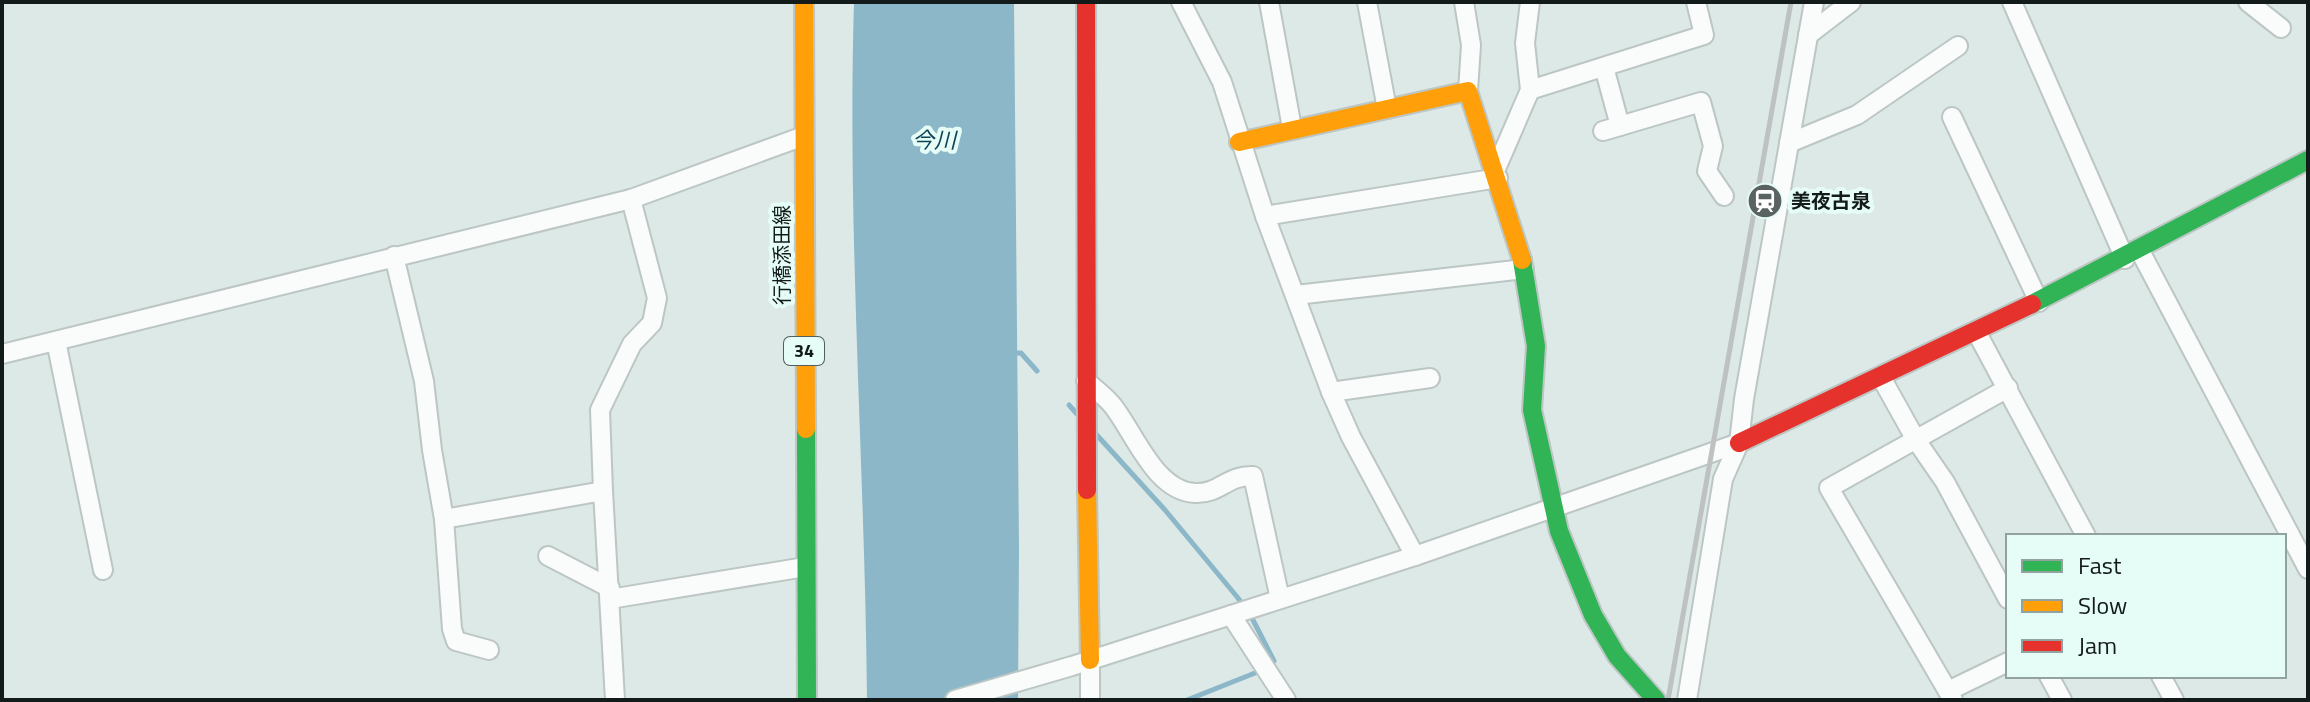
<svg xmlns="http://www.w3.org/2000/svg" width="2310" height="702" viewBox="0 0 2310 702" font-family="'Titillium Web','Noto Sans JP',sans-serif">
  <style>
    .water { fill: #8bb7c9 }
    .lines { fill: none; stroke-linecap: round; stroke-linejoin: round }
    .stream { stroke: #8bb7c9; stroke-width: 5 }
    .street-casing { stroke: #bcc6c4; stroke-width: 22 }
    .fast-casing { stroke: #bcc6c4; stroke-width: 22 }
    .slow-casing { stroke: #bcc6c4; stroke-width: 22 }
    .jam-casing { stroke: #bcc6c4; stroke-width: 22 }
    .street { stroke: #fafcfb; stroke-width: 18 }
    .fast { stroke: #30b455; stroke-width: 18 }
    .slow { stroke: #ff9f0a; stroke-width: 18 }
    .jam { stroke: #e5322d; stroke-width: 18 }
    .rail { stroke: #bec1c1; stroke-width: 5 }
    .labels { text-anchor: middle; stroke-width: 8; stroke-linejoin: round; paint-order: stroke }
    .shield { fill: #e5fcf7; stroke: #525e5c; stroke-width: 2 }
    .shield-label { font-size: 18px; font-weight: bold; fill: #131b1a }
    .poi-label { font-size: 20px; font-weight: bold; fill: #131b1a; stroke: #e5fcf7; text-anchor: start }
    .street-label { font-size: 20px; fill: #131b1a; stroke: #e5fcf7 }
    .water-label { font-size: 22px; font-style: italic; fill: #104255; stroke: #e5fcf7 }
  </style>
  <rect width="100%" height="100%" fill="#dde9e6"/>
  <!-- water -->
  <path class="water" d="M854 2H1014L1019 548 1018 700H867C865 467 847 234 854 2Z"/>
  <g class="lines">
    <!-- stream -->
    <g class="stream">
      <polyline points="1015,353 1021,353 1037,371"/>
      <polyline points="1069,405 1077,414"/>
      <polyline points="1095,433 1165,510 1238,598 1253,620 1274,661"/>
      <polyline points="1187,700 1260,671"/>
    </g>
    <defs>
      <g id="street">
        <polyline points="1181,2 1222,82 1265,216 1331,392 1351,437 1415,556"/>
        <polyline points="1269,2 1292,128"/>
        <polyline points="1367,2 1387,109"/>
        <polyline points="1464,2 1471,45 1468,91"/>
        <polyline points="2012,2 2125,259"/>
        <polyline points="2248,2 2281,28"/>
        <polyline points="1808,35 1851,2"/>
        <polyline points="1604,67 1620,126"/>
        <polyline points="1530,90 1704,35 1696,2"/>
        <polyline points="1952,117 2039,302"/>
        <polyline points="1603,131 1701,102 1713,146 1707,171 1724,196"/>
        <polyline points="1789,143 1857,115 1958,46"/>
        <polyline points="1495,171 1530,90 1525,43 1530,2"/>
        <polyline points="1265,216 1498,178"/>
        <polyline points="2140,251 2308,569"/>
        <polyline points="394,256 424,381 432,450 444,519 603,491 615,700"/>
        <polyline points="1296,295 1524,269"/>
        <polyline points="1977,333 2086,536"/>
        <polyline points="56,341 103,570"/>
        <polyline points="2,354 631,199 804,136"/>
        <polyline points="1882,379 1916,440 1945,482 2008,599"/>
        <path d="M1086 381C1095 389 1106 397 1113 406 1135 434 1155 491 1195 493 1220 494 1227 475 1253 476L1280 599"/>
        <polyline points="1331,392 1430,378"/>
        <polyline points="603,491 600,410 632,344 652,323 657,298 631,199"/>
        <polyline points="444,519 452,629 456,641 489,650"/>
        <polyline points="548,556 610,588"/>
        <polyline points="610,599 805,567"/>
        <polyline points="1231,615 1286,700"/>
        <polyline points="2049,676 2062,700"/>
        <polyline points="2161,676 2174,700"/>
        <polyline points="1948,691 2008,662"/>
        <polyline points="955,700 1072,666 1415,556 1739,443"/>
        <polyline points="1090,700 1090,660"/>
        <polyline points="1687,700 1723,479 1739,443 1744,399 1814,2"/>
        <polyline points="1953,700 1829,488 2008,388"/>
      </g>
      <g id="fast">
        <polyline points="1522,260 1536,346 1532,410 1559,531 1593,615 1617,656 1656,700"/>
        <polyline points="2032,304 2308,160"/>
        <polyline points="806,429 807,700"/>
      </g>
      <g id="slow">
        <polyline points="804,2 806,429"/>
        <polyline points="1239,142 1468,91 1522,260"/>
        <polyline points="1087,490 1090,660"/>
      </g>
      <g id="jam">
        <polyline points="1086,2 1087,490"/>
        <polyline points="1739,443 2032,304"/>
      </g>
    </defs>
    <!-- street casing -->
    <use href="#street" class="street-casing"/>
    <!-- fast casing -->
    <use href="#fast" class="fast-casing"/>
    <!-- slow casing -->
    <use href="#slow" class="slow-casing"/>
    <!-- jam casing -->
    <use href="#jam" class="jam-casing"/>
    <!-- street -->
    <use href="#street" class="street"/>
    <!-- fast -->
    <use href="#fast" class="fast"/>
    <!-- slow -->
    <use href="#slow" class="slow"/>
    <!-- jam -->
    <use href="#jam" class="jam"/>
    <!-- rail -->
    <polyline class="rail" points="1668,700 1791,2"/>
  </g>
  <!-- icons -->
  <defs>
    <symbol id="station-disc" viewBox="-11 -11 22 22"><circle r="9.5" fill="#5a6361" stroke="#e5fcf7"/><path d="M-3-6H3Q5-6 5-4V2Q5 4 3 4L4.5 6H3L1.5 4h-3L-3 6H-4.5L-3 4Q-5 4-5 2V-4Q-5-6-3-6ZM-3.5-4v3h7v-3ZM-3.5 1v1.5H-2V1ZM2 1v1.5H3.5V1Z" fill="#fff"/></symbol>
  </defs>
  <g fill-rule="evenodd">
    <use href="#station-disc" x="1745" y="181" width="40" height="40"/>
  </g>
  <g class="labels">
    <!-- shield labels -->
    <rect class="shield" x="784" y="337" width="40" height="28" rx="6"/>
    <g class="shield-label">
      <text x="804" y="357">34</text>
    </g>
    <!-- poi labels -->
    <g class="poi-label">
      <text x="1791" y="208">美夜古泉</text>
    </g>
    <!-- street labels -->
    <g class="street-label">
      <text transform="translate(782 255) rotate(-90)" y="7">行橋添田線</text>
    </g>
    <!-- water labels -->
    <g class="water-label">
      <text x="934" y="148">今川</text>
    </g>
  </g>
  <!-- border -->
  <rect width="2310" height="702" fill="none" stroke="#131b1a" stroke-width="8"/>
  <!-- legend -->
  <rect x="2006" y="534" width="280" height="144" fill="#e5fcf7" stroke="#91a29f" stroke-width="2"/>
  <rect x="2022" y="560" width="40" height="12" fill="#30b455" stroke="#91a29f" stroke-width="2"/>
  <text x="2078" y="574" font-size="24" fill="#131b1a">Fast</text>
  <rect x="2022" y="600" width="40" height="12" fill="#ff9f0a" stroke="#91a29f" stroke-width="2"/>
  <text x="2078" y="614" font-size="24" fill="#131b1a">Slow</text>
  <rect x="2022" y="640" width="40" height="12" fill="#e5322d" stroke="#91a29f" stroke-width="2"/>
  <text x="2078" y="654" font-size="24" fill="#131b1a">Jam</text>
</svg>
